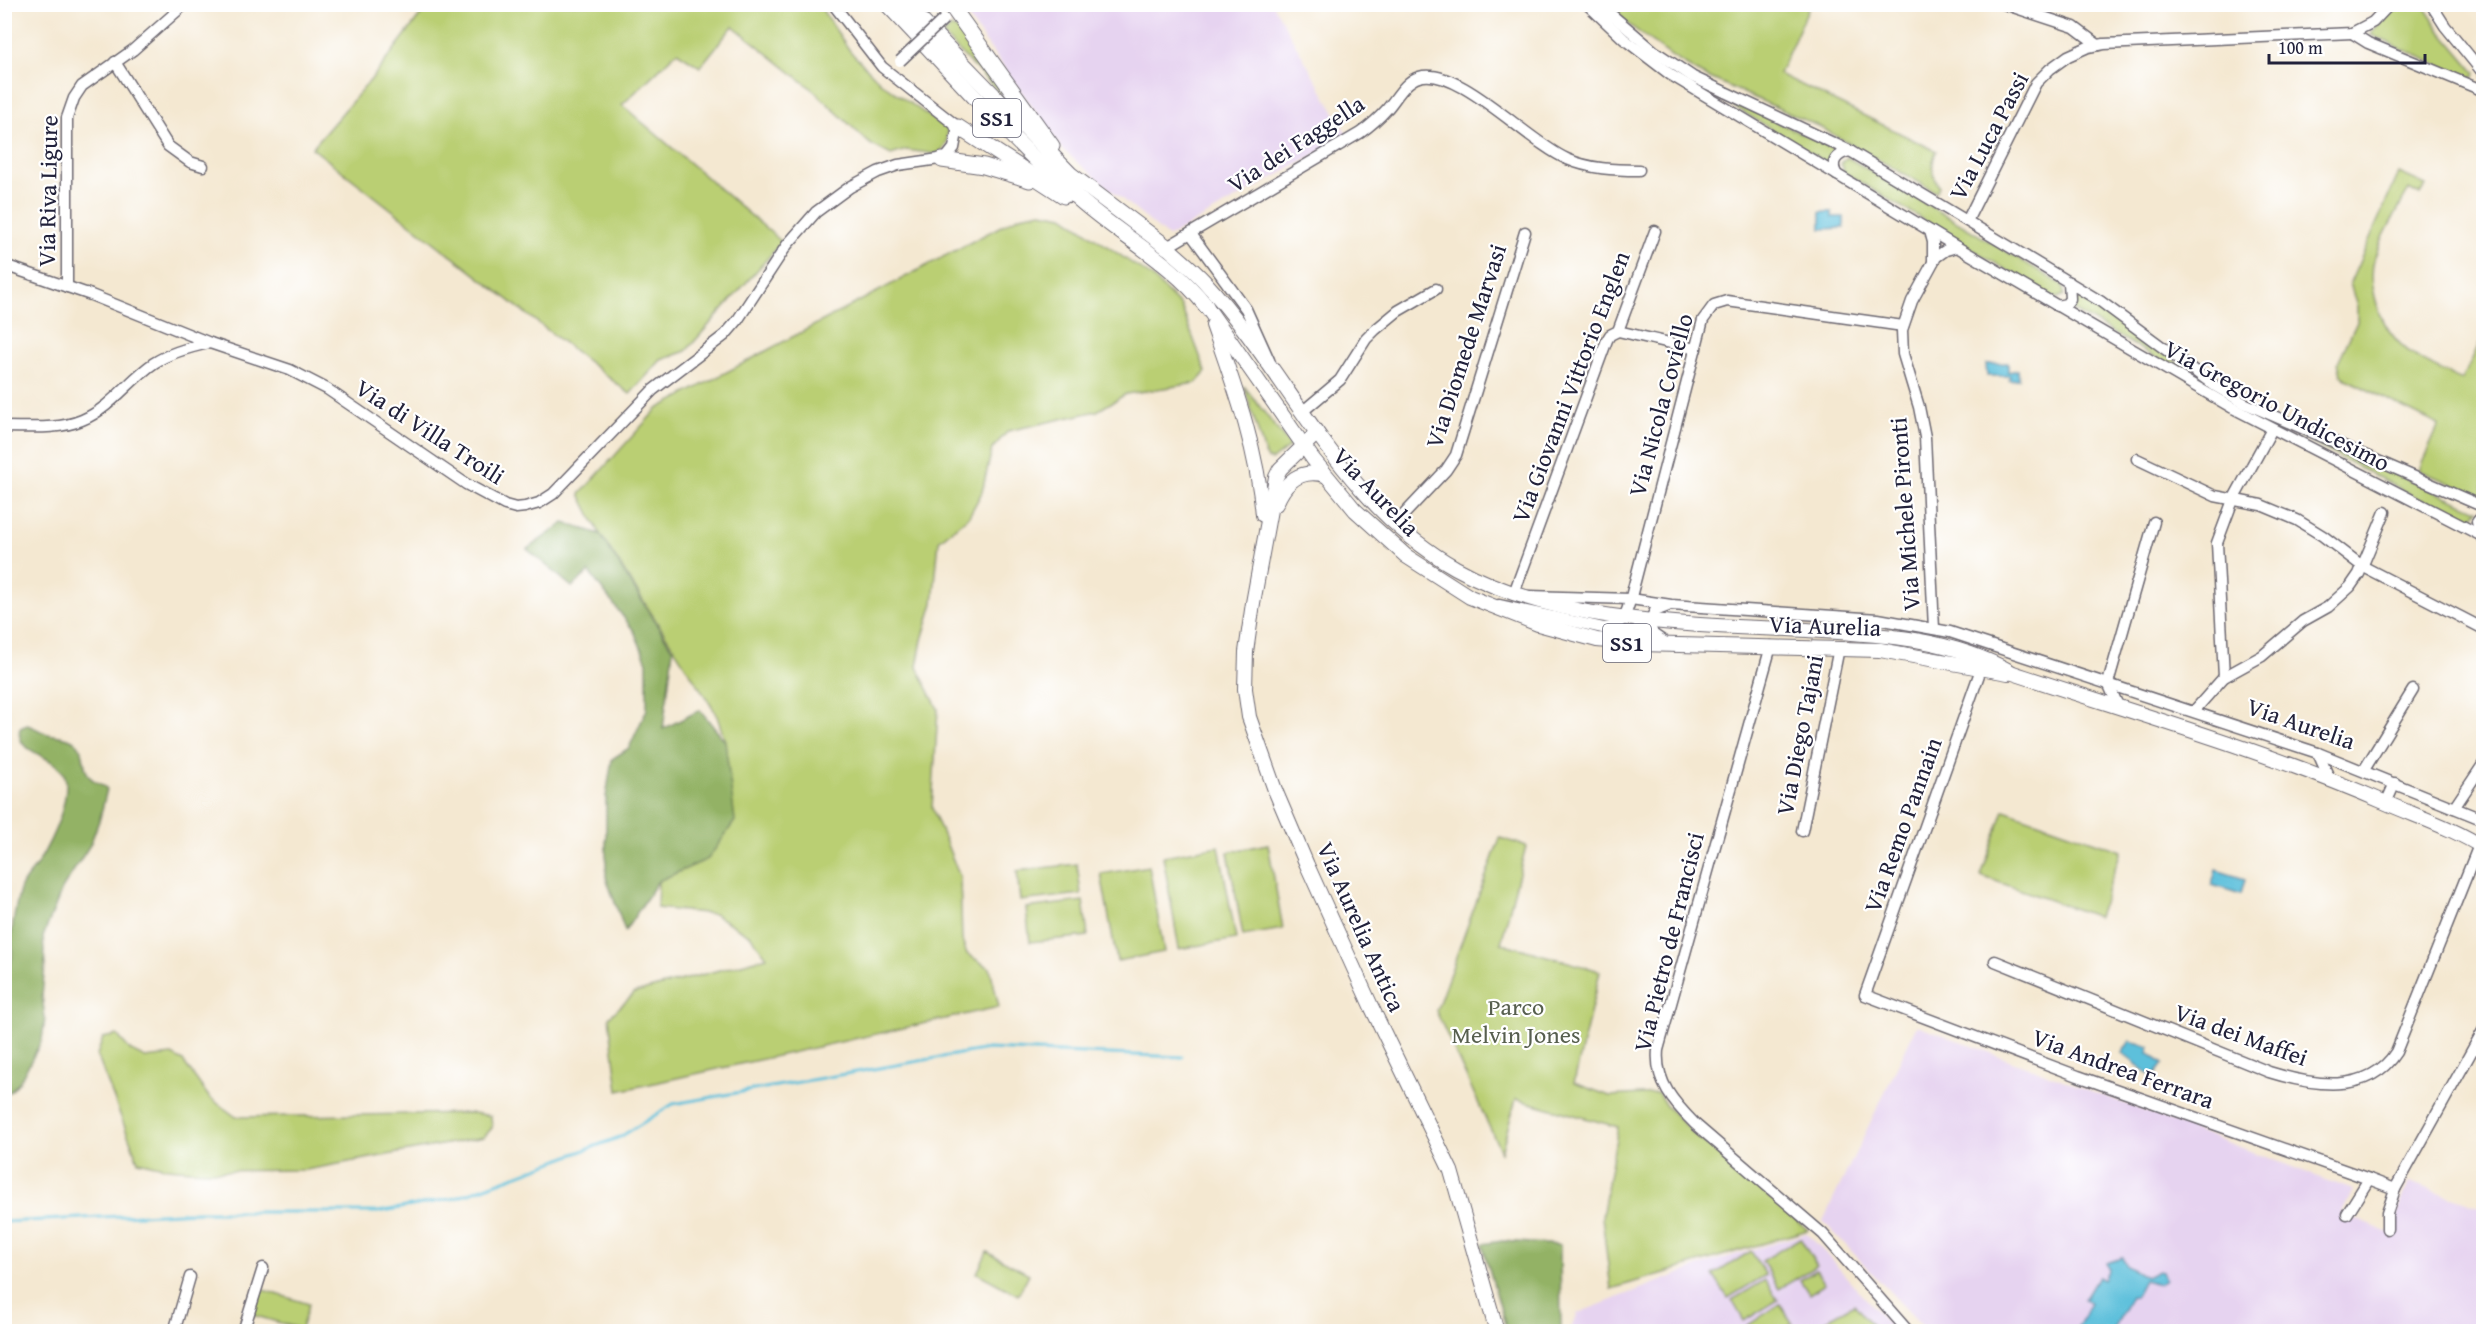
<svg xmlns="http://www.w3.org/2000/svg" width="2488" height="1336" viewBox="0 0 2488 1336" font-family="'Gentium Book Plus',serif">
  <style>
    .built { fill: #e6d3f0 }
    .green { fill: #bacf73; stroke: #6e7857; stroke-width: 1.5 }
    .forest { fill: #93b265; stroke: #5a6a50; stroke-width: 1.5 }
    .water { fill: #5dc0db; stroke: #40718b; stroke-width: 1.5 }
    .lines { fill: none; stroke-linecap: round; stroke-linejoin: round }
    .stream { stroke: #5dc0db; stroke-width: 3 }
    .minor-casing { stroke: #6c6770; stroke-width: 13 }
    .major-casing { stroke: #6c6770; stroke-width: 16 }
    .highway-casing { stroke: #6c6770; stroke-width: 17 }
    .minor { stroke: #fff; stroke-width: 10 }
    .major { stroke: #fff; stroke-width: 14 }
    .highway { stroke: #fff; stroke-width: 15 }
    .minor-bridge-casing { stroke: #6c6770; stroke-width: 13; stroke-linecap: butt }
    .minor-bridge { stroke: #fff; stroke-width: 10 }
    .labels { text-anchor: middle; stroke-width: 4.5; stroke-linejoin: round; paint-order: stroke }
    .shield { fill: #fff; stroke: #646476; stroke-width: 1.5 }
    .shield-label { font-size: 22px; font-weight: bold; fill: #22223b }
    .street-label { font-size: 24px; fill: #22223b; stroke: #fff }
    .park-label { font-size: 24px; fill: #575f4f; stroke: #fff }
  </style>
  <rect width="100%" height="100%" fill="#fff"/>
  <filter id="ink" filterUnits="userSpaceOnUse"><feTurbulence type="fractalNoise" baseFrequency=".0167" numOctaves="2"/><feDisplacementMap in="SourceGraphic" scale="12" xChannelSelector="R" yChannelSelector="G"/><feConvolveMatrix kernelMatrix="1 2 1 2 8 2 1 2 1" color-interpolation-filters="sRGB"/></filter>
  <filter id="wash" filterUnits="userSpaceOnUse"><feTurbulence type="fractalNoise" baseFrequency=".008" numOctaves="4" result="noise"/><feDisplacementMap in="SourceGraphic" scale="24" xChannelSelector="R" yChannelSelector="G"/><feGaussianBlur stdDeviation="1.35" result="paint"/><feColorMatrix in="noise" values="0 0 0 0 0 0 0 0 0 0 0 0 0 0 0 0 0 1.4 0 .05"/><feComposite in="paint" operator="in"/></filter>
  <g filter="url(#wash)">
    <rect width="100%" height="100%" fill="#f4e8d1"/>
    <!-- built -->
    <g class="built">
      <polygon points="959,5 1273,5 1348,136 1168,237 1064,151"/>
      <polygon points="1917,1025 2353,1190 2342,1213 2394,1235 2394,1222 2409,1182 2483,1208 2483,1331 1927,1331 1823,1221"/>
      <polygon points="1807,1233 1895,1331 1569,1332 1578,1313 1705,1264"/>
    </g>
    <!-- green -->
    <g class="green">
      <path d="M429 4 819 5 850 51 880 82 947 129C948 142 947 148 936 154L906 150 891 155 870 144 812 89 733 26 700 67 677 52 622 105 782 242 686 351 661 360 630 394 312 148 374 76Z"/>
      <polygon points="913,5 936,5 937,11 927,20"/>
      <path d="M1608 5H1810L1779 74 1936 151C1931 165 1931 173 1939 186L1936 192 1818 126 1701 74 1674 58 1628 24Z"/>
      <path d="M2398 5H2423L2439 29 2476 73 2475 76 2470 79 2371 35C2374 26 2391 14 2398 5Z"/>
      <polygon points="951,27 959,30 1019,113 943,35"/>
      <polygon points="1702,87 1835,149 1831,153 1827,163"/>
      <polygon points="1847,157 2063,285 2064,295 2058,298 2052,297 1845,173 1841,164"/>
      <path d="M2399 173 2426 185 2420 195 2409 189C2399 209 2379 240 2374 260 2371 272 2372 285 2375 297 2387 347 2419 360 2462 380L2483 336V498L2419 470 2439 425 2346 379 2341 375 2338 362 2357 322V307L2350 283Z"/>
      <polygon points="1041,212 1063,216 1152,277 1181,306 1206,372 1196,383 1126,394 1097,411 1008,431 992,449 982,492 969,516 939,541 933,603 922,640 917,667 938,709 932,808 960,877 962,940 967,954 990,968 999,1007 618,1091 609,1017 635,993 767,957 751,936 714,914 657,908 658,881 708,859 725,741 716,713 600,534 580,494 657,409 1020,216"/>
      <polygon points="2077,293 2105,310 2229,400 2068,307 2075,302"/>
      <polygon points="1244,386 1290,446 1272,460 1268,459 1265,454"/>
      <polygon points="2264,418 2478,510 2472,517 2470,525"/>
      <polygon points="2004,810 2121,851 2098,917 1981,876"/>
      <polygon points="1500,838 1526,846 1501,943 1600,971 1574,1083 1610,1096 1658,1093 1666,1106 1695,1135 1808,1230 1611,1289 1602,1217 1618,1127 1516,1099 1501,1152 1436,1011"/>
      <polygon points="1268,844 1283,929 1243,936 1228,852"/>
      <polygon points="1219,846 1236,939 1179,949 1163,856"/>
      <polygon points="1077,864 1081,894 1020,901 1017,871"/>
      <polygon points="1149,866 1164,952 1117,961 1101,874"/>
      <polygon points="1083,901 1088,936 1030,942 1026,908"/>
      <polygon points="117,1035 131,1051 145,1058 172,1055 183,1061 209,1097 236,1117 474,1113 491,1116 492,1128 484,1137 306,1170 203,1171 168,1168 138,1161 97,1055 103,1038"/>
      <polygon points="1800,1238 1817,1266 1779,1289 1762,1261"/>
      <polygon points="1751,1251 1766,1275 1728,1298 1713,1275"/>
      <polygon points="987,1252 1029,1274 1018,1295 977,1273"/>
      <polygon points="1816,1270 1825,1284 1809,1294 1800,1280"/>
      <polygon points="1765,1280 1778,1300 1744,1321 1732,1300"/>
      <polygon points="260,1289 309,1304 301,1329 253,1315"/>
      <polygon points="1780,1304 1793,1324 1781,1331 1751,1331 1747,1326"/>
      <polygon points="1854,1304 1876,1331 1807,1331"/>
    </g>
    <!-- forest -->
    <g class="forest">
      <polygon points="564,523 600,534 673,650 663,729 700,710 725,741 735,821 708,859 658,881 625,931 606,877 606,797 612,759 629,748 647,709 647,662 634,631 589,572 572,587 527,549"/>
      <path d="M27 725C35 727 41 732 48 734 61 737 73 735 81 749 85 757 83 768 89 776 94 783 101 782 107 789L100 818 90 845 62 889 43 937 45 966 42 995 45 1018 42 1040 20 1081 10 1092 5 1094 4 973C18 959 9 947 12 930 14 917 16 903 20 890 23 879 33 872 38 863 51 841 67 809 66 782 64 753 13 757 20 728Z"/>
      <polygon points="1502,1241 1560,1245 1561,1331 1507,1331 1482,1244"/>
    </g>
    <!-- water -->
    <g class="water">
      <polygon points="1821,212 1832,212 1832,217 1844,217 1844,228 1821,229"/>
      <polygon points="2008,363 2008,372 2018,370 2019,379 2009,380 2010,376 1987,376 1986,364"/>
      <polygon points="2216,870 2245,879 2241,894 2212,885"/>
      <polygon points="2130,1041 2150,1047 2148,1053 2163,1064 2153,1077 2122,1053"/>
      <polygon points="2122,1258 2127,1266 2146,1277 2158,1271 2162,1272 2165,1280 2160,1284 2144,1280 2135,1297 2131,1296 2113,1331 2077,1330 2090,1303 2084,1300 2098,1277 2103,1280 2109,1269 2106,1263"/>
    </g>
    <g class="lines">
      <!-- stream -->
      <polyline class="stream" points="4,1222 198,1212 378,1212 456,1198 620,1137 673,1104 988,1049 1182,1057"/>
    </g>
  </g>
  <g filter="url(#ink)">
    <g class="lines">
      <defs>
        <g id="minor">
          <polyline points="1587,4 1624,39 1671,75 1957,247 2231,407 2484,537"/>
          <polyline points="1599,4 1654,51 1693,77 1850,151 2100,301 2215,386 2244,403 2484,507"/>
          <polyline points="2004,4 2074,27 2098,45"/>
          <polyline points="2431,4 2445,26 2484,74"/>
          <polyline points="2352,33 2368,43 2484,91"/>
          <polyline points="115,62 168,146 190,162 203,166"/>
          <path d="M1837 175C1829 162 1837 154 1850 151"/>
          <polyline points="1967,221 2036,83 2050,69 2068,56 2088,47 2104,44 2352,33 2373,22 2390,4"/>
          <polyline points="1930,231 1933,242 1933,262"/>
          <polyline points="1191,234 1246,309 1269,360"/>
          <path d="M1167 247 1360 133C1370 126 1379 118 1387 109 1396 99 1405 81 1419 77 1458 65 1529 143 1567 159 1590 169 1614 170 1639 170"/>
          <polyline points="4,265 91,295 210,343 290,370 327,389 466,484 505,505 516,508 525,507 539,503 553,494 653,390 725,335 737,321 787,245 816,212 850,187 878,172 898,165 946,158 954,148 958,127 882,67 833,4"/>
          <polyline points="67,287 67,118 74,98 82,86 133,50 185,4"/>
          <polyline points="2057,306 2066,304 2070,299 2069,282"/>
          <polyline points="1618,331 1696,349"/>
          <polyline points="1302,412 1340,380 1366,339 1375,330 1398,311 1436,289"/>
          <path d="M4 427C30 427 58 430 82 420 111 408 129 380 154 363 171 352 190 347 210 343"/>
          <polyline points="2137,459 2215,496 2261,505 2297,520 2323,536 2362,566 2484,629"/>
          <polyline points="1395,524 1446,470 1456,455 1525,232"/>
          <polyline points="2481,536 2477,522 2484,514"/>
          <polyline points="1514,593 1607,340 1610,335 1618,331 1655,231"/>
          <polyline points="1529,596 1631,599 1671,605 1878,619 1950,632 2318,753 2484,820"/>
          <path d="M1499 605 1603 628C1626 628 1628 608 1633 589L1703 320 1714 305 1727 301 1903 326"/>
          <polyline points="1934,629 1925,437 1919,407 1903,354 1902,330 1912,301 1936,257 1946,250 1957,247"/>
          <polyline points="1666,643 1653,634 1649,623 1655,611 1668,606"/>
          <path d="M1771 646 1658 1050C1655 1082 1674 1103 1695 1124L1823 1234 1909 1332"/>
          <polyline points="1981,669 1865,995 2078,1076 2369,1179"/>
          <polyline points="2224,677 2217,543 2233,500 2272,429"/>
          <polyline points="2119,708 2108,683 2154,522"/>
          <polyline points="2194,711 2224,677 2262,656 2303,621 2328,607 2350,587 2359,574 2385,512"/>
          <polyline points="2318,753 2330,780"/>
          <polyline points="2364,770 2413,690"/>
          <polyline points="2386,803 2395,783"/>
          <polyline points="2454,808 2484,763"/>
          <polyline points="1802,831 1839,648"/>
          <path d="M1995 961 2269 1072C2311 1085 2368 1096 2396 1052L2479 845"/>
          <polyline points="2395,1189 2484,1029"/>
          <polyline points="2347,1214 2369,1179 2395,1189 2387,1213 2387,1229"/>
          <polyline points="174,1332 190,1277"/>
          <polyline points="243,1332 263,1268"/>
        </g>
        <g id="major">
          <path d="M1167 247C1179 258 1193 269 1204 281 1291 376 1340 503 1456 568 1556 624 1695 625 1807 630 1877 634 1950 637 2013 673 2137 714 2264 750 2384 802 2418 817 2453 828 2484 848"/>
          <polyline points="1206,306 1313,459 1355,510 1406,556 1470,597 1538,624 1597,640 1640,644 1880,650 2008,673"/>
          <path d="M1213 325C1235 388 1257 448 1263 515"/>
          <polyline points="1317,433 1280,469 1276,477 1253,603 1246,652 1245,689 1249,717 1275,790 1307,865 1371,1006 1451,1171 1497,1332"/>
          <path d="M1276 504C1285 482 1300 468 1325 475"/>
        </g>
        <g id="highway">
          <path d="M887 4C951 70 1011 141 1080 200 1122 237 1172 262 1206 306"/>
          <polyline points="905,4 1070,174 1167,247"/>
          <polyline points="950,4 1052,146"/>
          <polyline points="958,127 1064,196"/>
          <polyline points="942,160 984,166 1030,180"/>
        </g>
      </defs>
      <!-- minor casing -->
      <use href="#minor" class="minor-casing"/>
      <!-- major casing -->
      <use href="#major" class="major-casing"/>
      <!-- highway casing -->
      <use href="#highway" class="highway-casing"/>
      <!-- minor -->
      <use href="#minor" class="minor"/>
      <!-- major -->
      <use href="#major" class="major"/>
      <!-- highway -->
      <use href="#highway" class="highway"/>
      <defs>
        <polyline id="minor-bridge" points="900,61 944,19"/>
      </defs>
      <!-- minor-bridge casing -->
      <use href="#minor-bridge" class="minor-bridge-casing"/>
      <!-- minor-bridge -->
      <use href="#minor-bridge" class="minor-bridge"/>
    </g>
  </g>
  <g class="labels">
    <!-- shield labels -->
    <g class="shield">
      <rect x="973" y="99" width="48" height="38" rx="4.5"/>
      <rect x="1603" y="624" width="48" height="38" rx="4.5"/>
    </g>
    <g class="shield-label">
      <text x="997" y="126">SS1</text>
      <text x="1627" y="651">SS1</text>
    </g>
    <!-- street labels -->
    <g class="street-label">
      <text transform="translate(1989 136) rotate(-62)" y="8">Via Luca Passi</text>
      <text transform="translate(1296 144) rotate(-33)" y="8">Via dei Faggella</text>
      <text transform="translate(48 191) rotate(-89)" y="8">Via Riva Ligure</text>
      <text transform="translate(1466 346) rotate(-72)" y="8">Via Diomede Marvasi</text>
      <text transform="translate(1571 387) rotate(-69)" y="8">Via Giovanni Vittorio Englen</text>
      <text transform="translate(1661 405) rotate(-75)" y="8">Via Nicola Coviello</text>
      <text transform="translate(2277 406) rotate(28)" y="8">Via Gregorio Undicesimo</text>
      <text transform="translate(430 432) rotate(33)" y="8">Via di Villa Troili</text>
      <text transform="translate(1376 492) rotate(46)" y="8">Via Aurelia</text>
      <text transform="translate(1905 514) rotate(-94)" y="8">Via Michele Pironti</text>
      <text transform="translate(1825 626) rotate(2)" y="8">Via Aurelia</text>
      <text transform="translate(2301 724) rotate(19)" y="8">Via Aurelia</text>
      <text transform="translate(1800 735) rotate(-79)" y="8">Via Diego Tajani</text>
      <text transform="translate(1903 825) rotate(-70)" y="8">Via Remo Pannain</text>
      <text transform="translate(1361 927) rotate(66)" y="8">Via Aurelia Antica</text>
      <text transform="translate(1669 942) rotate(-76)" y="8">Via Pietro de Francisci</text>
      <text transform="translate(2241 1035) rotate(20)" y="8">Via dei Maffei</text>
      <text transform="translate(2123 1069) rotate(20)" y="8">Via Andrea Ferrara</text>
    </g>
    <!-- park labels -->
    <g class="park-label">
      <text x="1516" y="1015">Parco<tspan x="1516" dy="28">Melvin Jones</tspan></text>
    </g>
  </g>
  <!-- margin -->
  <rect width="2488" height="1336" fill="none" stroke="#fff" stroke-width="24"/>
  <!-- scale -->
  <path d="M2269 54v9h156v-9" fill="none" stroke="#22223b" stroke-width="3"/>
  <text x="2278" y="54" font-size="18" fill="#22223b" stroke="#ffffff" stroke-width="4.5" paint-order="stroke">100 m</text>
</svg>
